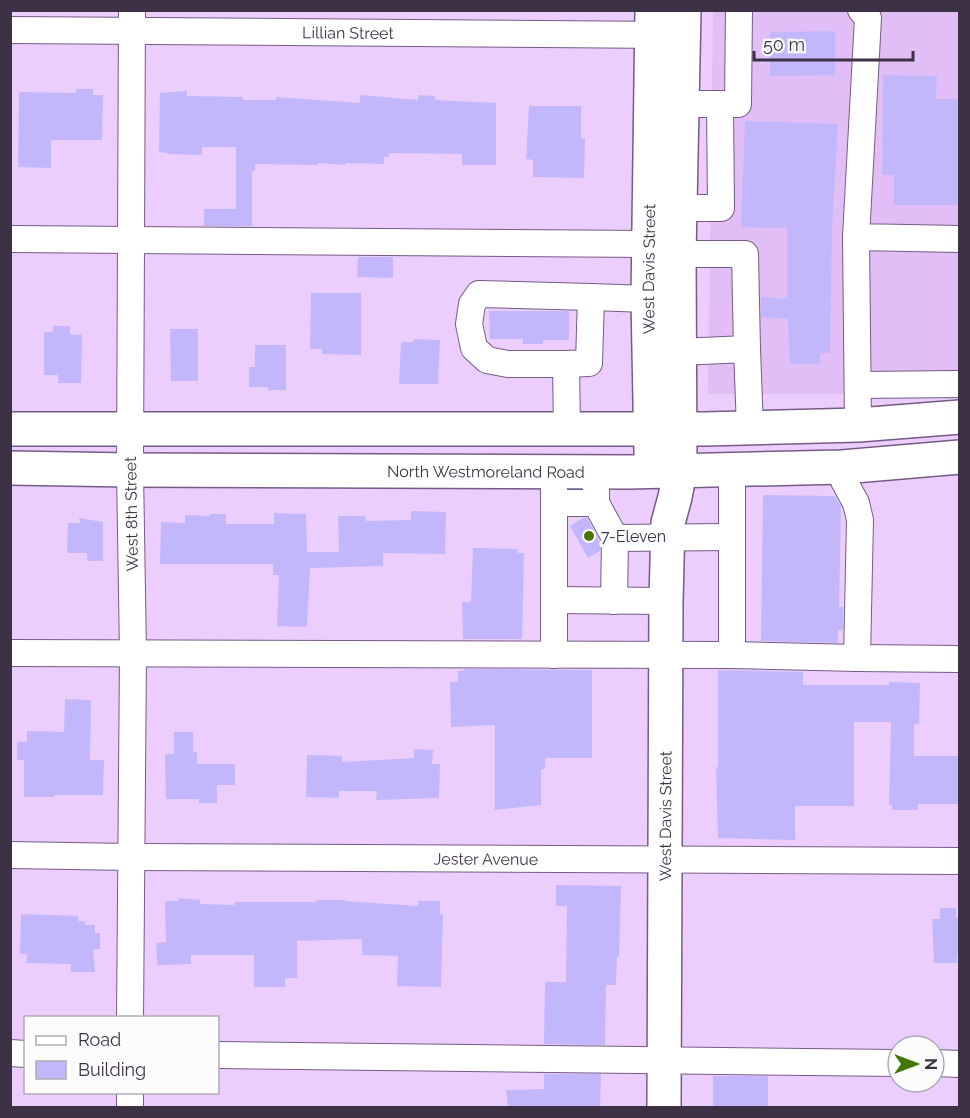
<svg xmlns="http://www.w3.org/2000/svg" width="970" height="1118" viewBox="0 0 970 1118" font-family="Raleway,sans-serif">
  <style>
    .built { fill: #e1bff6 }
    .building { fill: #c3b7fb }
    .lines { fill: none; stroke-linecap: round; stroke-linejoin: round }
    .minor-casing { stroke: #755b85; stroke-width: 28 }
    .major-casing { stroke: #755b85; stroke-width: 36 }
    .minor { stroke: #fff; stroke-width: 26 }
    .major { stroke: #fff; stroke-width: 33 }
    .poi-dot { fill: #457700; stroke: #fcfcfc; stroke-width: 2 }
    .labels { text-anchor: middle; stroke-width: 6; stroke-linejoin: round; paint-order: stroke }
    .street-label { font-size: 16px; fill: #3d3245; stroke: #fcfcfc }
    .poi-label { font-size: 16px; fill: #3d3245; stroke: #fcfcfc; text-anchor: start }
  </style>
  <rect width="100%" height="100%" fill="#eccefe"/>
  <!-- built -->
  <polygon class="built" points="713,11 959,11 959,394 708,394"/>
  <!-- building -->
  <g class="building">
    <polygon points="835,31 835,75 770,76 770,32"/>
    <polygon points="883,75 937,76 936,99 960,99 960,205 894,205 894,175 882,175"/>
    <polygon points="76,89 93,89 93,95 103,95 102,140 51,140 51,168 18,167 19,92 76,93"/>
    <polygon points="187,91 187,96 243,97 243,100 276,100 276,97 360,103 360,95 418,100 418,95 435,96 435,100 496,103 496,165 462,165 462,154 389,153 389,157 384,157 384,164 345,163 345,165 317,163 317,165 255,164 255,171 252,171 252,226 204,226 204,209 236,209 236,147 202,147 202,155 168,154 168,153 159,152 160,93"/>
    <polygon points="529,106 581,106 581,138 585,138 584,178 533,177 533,160 526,159"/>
    <polygon points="745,121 838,124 832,230 830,353 820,353 820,364 790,364 788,319 761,317 761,297 787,299 787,228 741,227"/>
    <polygon points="358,257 393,257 393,278 357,277"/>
    <polygon points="311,293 361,293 361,355 322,354 322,349 310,349"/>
    <polygon points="489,311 569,311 569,340 543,340 543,344 523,344 523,339 490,339"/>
    <polygon points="53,326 70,326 70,334 82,335 81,383 58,383 58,375 44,375 44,332 53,332"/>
    <polygon points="170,329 198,329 198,381 171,381"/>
    <polygon points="413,339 440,340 438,384 399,384 401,342 413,342"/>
    <polygon points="255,345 286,345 286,390 268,390 268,387 249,387 249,367 255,367"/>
    <polygon points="763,495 835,496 841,506 839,607 843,607 843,630 838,630 838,643 761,641"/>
    <polygon points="411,511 446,512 445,554 383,553 383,566 310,568 307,627 277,626 279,575 273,575 273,564 160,564 161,522 185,523 185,515 210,516 210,514 226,514 226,524 274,524 274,513 306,514 307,552 339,552 338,516 365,516 366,521 411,520"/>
    <polygon points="79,518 103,522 103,561 87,561 87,553 67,553 68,523 80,523"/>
    <polygon points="583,518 587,518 600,542 600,551 588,558 570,526"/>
    <polygon points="473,548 517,549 518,553 524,553 522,639 463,639 462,602 471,602"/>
    <polygon points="464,669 592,670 592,758 545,758 545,769 541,770 541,805 495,810 495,725 451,727 450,682 458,682 458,671 464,671"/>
    <polygon points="718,670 803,672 803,685 889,685 889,682 920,683 919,724 914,724 914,756 960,756 960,804 918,804 918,810 892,810 892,805 889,805 891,722 854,722 854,806 795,806 795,840 718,838 716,767 718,767"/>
    <polygon points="65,699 91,700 90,760 104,760 103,795 54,795 54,797 24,797 24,760 17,760 17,742 27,742 27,731 64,732"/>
    <polygon points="174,732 193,732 193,752 197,752 197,764 235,764 235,785 217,785 217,803 199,803 199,799 166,799 165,754 174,754"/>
    <polygon points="414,749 433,750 432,764 440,764 439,798 376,800 377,791 339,791 339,798 306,797 307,755 342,756 342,762 414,758"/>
    <polygon points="556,885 621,886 619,957 617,957 616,985 606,985 605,1045 544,1044 545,982 566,982 567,906 556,906"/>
    <polygon points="179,898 200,900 200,904 234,905 235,902 316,902 316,900 345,900 345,901 418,906 418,901 440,901 440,914 443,914 441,987 397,986 398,956 362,955 362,939 297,941 297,978 285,978 285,987 254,987 254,955 191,955 191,964 157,965 156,943 166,942 165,901 179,901"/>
    <polygon points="940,908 956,908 956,918 960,918 960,954 957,954 957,963 934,963 932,919 940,919"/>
    <polygon points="21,914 78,916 78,921 85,921 85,925 95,925 95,933 100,933 100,949 93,949 95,972 71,972 71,964 26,963 27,954 20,954"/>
    <polygon points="544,1074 601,1074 600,1107 508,1107 506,1090 544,1089"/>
    <rect x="713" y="1076" width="55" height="31"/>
  </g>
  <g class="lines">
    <defs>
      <g id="minor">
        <polyline points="861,10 868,18 856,237 960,239"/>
        <path id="s1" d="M10 30 670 35"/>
        <polyline points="682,104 738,104 739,10"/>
        <polyline points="680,208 721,208 720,104"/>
        <polyline points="856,237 858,425"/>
        <polyline points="10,239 649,244"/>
        <polyline points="679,254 745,254 747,349"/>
        <polyline points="679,352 747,349 750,428"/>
        <polyline points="566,364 508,364 487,360 474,348 469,324 472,304 479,294 591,297"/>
        <polyline points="858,385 960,384"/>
        <polyline points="567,429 566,364 589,363 591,297 648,299"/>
        <polyline points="842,467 844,481 856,503 860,520 857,658"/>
        <polyline points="596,472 596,503 615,538 732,537"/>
        <polyline points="554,503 596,503"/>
        <polyline points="554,600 666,601"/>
        <polyline points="614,601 615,538"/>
        <polyline points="10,653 732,655 857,658 960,659"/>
        <polyline points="554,655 554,472"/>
        <polyline points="732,655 732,469"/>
        <path id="s2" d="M10 855 131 857 960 861"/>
        <polyline points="130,1018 133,654 130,470 132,10"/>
        <polyline points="10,1053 26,1054"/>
        <polyline points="218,1055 898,1063"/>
        <polyline points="934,1063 960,1064"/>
        <polyline points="130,1092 130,1108"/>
      </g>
      <g id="major">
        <polyline points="10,429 704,429 858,425 960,417"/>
        <path id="s3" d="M651 453 648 299 652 10"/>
        <path id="s4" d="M10 468 130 470 629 472 842 467 960 457"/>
        <path id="s5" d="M664 1108 666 601 668 523 675 497 680 471 679 254 684 10"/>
      </g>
    </defs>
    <!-- minor casing -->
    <use href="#minor" class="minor-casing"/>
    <!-- major casing -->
    <use href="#major" class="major-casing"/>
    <!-- minor -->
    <use href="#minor" class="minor"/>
    <!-- major -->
    <use href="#major" class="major"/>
  </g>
  <!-- markers -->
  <circle class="poi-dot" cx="589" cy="536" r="6"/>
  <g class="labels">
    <!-- street labels -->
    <g class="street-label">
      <text dy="6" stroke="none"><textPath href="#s1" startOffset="338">Lillian Street</textPath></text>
      <text dy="6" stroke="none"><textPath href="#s3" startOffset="184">West Davis Street</textPath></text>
      <text dy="6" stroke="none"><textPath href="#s4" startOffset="476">North Westmoreland Road</textPath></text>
      <text transform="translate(131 514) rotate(-91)" y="6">West 8th Street</text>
      <text dy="6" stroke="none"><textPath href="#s5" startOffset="292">West Davis Street</textPath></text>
      <text dy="6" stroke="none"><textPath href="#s2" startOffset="476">Jester Avenue</textPath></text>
    </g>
    <!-- poi labels -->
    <g class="poi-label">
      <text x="601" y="542">7-Eleven</text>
    </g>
  </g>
  <!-- border -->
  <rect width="970" height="1118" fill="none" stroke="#3d3245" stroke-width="24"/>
  <!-- legend -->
  <rect x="24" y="1016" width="195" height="78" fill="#fcfcfc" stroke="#b0abb3" stroke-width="1.5"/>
  <rect x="36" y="1036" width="30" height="9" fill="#ffffff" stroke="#b0abb3" stroke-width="1.5"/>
  <text x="78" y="1046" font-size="18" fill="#3d3245">Road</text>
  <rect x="36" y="1061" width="30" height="18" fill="#c3b7fb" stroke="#b0abb3" stroke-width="1.5"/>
  <text x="78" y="1076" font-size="18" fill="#3d3245">Building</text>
  <!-- north arrow -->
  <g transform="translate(916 1064) rotate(90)"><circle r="28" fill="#fcfcfc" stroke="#b0abb3" stroke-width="1.5"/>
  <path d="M0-4.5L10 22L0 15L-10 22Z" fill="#457700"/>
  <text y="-9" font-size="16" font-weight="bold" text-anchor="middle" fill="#3d3245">N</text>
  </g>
  <!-- scale -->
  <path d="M754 51v9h159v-9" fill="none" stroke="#3d3245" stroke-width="3"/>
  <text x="763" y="51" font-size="18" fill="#3d3245" stroke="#fcfcfc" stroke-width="4.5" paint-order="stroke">50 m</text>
</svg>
